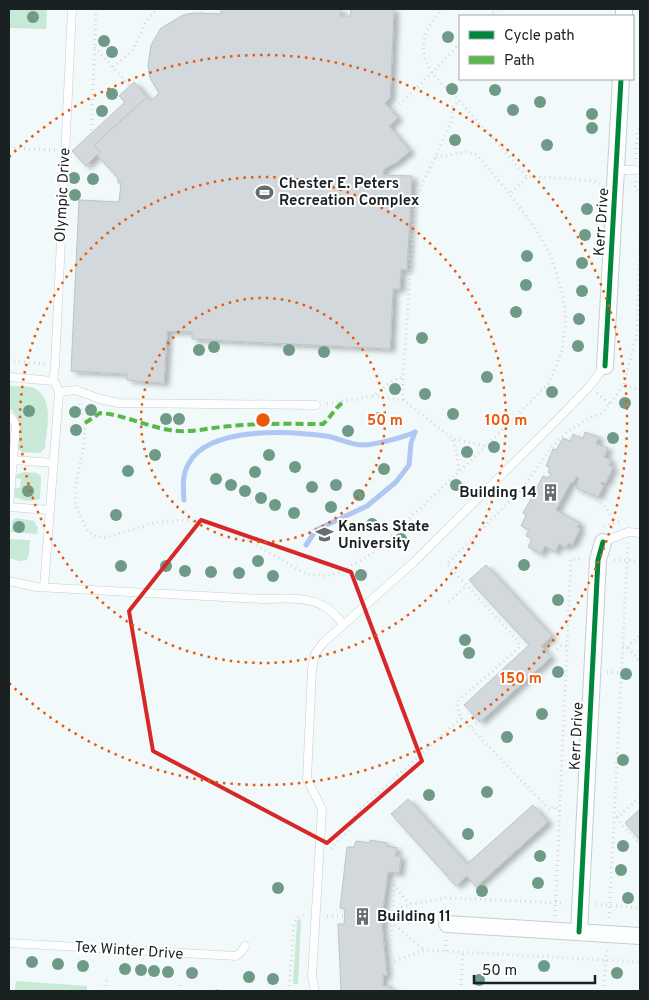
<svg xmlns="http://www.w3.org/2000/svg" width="649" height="1000" viewBox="0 0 649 1000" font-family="Overpass,sans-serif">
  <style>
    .green { fill: #c7e9d5 }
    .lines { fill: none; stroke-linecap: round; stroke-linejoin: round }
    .stream { stroke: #b0c7f4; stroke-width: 5 }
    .building { fill: #d2d8db; stroke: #bdc3c6; filter: url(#shadow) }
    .service-casing { stroke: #c7ced0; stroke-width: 9 }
    .minor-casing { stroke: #c7ced0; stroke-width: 18 }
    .path { stroke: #d6d9d9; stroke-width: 3; stroke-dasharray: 1 4; stroke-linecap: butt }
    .service { stroke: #fdfefe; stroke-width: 8 }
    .minor { stroke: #fdfefe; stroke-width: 16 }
    .quiet { stroke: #58b947; stroke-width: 4; stroke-dasharray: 8 4; stroke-linecap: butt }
    .cycleway-casing { stroke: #fff; stroke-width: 8 }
    .cycleway { stroke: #00873e; stroke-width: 5 }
    .tree { fill: #6f9a88 }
    .marked { fill: none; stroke: #d62828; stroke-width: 4; stroke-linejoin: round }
    .ring { fill: none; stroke: #e8590c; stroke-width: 2.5; stroke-dasharray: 2.5 5 }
    .labels { text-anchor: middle; stroke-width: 4; stroke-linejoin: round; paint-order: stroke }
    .poi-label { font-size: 15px; font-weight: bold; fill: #1a2122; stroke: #fff; text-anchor: start }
    .street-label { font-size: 15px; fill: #1a2122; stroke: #fff }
    .centre { fill: #e8590c; stroke: #fff; stroke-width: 2.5 }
    .ring-label { font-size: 15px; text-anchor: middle; font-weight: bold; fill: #e8590c; stroke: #fff; stroke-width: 4; stroke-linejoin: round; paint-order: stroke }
  </style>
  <defs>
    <filter id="shadow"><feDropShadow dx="5" dy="3" stdDeviation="2.5" flood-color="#0004"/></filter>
  </defs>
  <rect width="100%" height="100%" fill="#f1f9fb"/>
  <!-- green -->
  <g class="green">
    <polygon points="9,9 47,9 46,29 9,28"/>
    <path d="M9 386C17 387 29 385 36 389 55 401 46 431 45 448L40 453 22 452 18 449C19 431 24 420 9 408Z"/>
    <path d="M24 472 37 473 41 476 40 499C32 502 22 501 15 497V488H20L21 479 15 478 18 474Z"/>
    <polygon points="16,518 34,521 38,528 37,534 11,532 12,521"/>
    <polygon points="9,539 30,540 29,554 27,560 19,561 9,558"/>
    <polygon points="301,919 298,984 293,984 297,922 298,920"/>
    <polygon points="16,981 87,986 87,991 15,991"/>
  </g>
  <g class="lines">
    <!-- stream -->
    <g class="stream">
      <path d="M184 500C183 487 182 474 189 463 209 426 291 431 326 436 339 438 350 445 363 445 374 445 405 437 415 432"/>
      <polyline points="306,545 316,530 367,506 396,482 409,465 411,443 415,432"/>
    </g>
  </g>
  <!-- building -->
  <g class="building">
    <polygon points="221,9 341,9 340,16 350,16 351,9 394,9 390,98 385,103 398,118 389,126 410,151 397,162 384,169 383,175 412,176 407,270 401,269 400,289 393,289 390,349 192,339 192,332 167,331 164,383 127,380 127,374 71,371 79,200 119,202 121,183 118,183 118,178 97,155 100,152 94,145 147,97 151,101 159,93 150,78 148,66 151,45 161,28 183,15 193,13 221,14"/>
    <polygon points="134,82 147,97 94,145 100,152 86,166 72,151 125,102 119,96"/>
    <polygon points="585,432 599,437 596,444 608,448 604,457 611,460 609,465 613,467 606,483 602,482 601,484 604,485 598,497 576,488 579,478 576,477 573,483 571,482 556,510 580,523 577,527 580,529 572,545 568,543 566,548 559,544 555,552 545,546 541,554 528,547 532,539 526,536 529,530 521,526 526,515 523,513 532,497 535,499 539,493 535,491 543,476 548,478 551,474 548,472 550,467 546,466 553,449 556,450 563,438 570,441 573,434 583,439"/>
    <polygon points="486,565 552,636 541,646 551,657 480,722 464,705 529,645 469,580"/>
    <polygon points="408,799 467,864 533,805 548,822 476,887 467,876 456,886 391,814"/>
    <polygon points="640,809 640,840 625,823"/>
    <polygon points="370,840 387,843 387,846 397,848 395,856 401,856 399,873 388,872 383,908 382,926 387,975 383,975 383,986 391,986 391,991 339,991 341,990 338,924 344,924 345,909 340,908 347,847 354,847 356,841 370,843"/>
  </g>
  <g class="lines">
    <defs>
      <g id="service">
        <polyline points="617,170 635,170"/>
        <polyline points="9,377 53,381 56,384 59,392 44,587"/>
        <polyline points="53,381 55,366 72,9"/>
        <polyline points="59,392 76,390 100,399 118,403 316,405"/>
        <polyline points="9,417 11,417 16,425 9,507 50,510"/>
        <polyline points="13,460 54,463"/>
        <polyline points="603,542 628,532 640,533"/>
        <path d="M9 581 36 587 262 599C281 599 305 596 322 605 331 609 337 617 343 624"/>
        <polyline points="9,943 236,956 241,952 245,946"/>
        <polyline points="315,991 312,976 322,809 307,779 312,669 315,654 323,643 414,562 557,420 589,387 605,366"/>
      </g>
      <g id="minor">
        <polyline points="624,16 624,9"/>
        <polyline points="605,366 621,79"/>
        <polyline points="447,924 640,936"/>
        <polyline points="579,932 598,560 603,542"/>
      </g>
    </defs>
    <!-- service casing -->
    <use href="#service" class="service-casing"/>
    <!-- minor casing -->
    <use href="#minor" class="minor-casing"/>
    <!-- path -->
    <g class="path">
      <path d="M443 9C431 21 421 36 424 53 424 57 426 61 427 64 434 79 450 90 460 102 483 127 505 152 527 177 544 178 588 177 600 184"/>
      <polyline points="201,13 201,9"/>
      <polyline points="489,16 498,9"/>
      <polyline points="95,47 143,101"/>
      <polyline points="113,67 133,50 146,21 157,9"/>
      <polyline points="392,111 433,72 460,43"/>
      <polyline points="91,141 140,98"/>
      <polyline points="9,148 55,150"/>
      <polyline points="76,151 91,151"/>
      <polyline points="436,157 466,152 477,155 510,194 527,177"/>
      <polyline points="636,159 637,131 640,128"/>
      <polyline points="90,170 96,9"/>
      <polyline points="635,181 635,189 640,193"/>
      <polyline points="9,361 45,364"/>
      <polyline points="624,384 637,333 640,232"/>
      <polyline points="597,393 610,404"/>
      <polyline points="373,396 403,400 453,439 486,446 549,383 562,351 566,319 563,296 551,256 535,228 510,194"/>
      <polyline points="403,400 403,377"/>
      <polyline points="79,404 85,425 84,444 75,489 76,507 87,530 93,535 104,538 154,523 180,520 209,522 228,529 306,574 326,576 338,573 372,554 486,446"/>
      <polyline points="327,404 373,396 394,380 403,377 414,211 423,182 451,123 453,107 459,101"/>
      <polyline points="453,440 458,458 458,470"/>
      <path d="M578 491C596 500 608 502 613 523"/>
      <polyline points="604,527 613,523 619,522"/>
      <polyline points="614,560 640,561"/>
      <polyline points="449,602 467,585"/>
      <polyline points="623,647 627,647 640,662"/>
      <polyline points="627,647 640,635"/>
      <polyline points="607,672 621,673"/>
      <polyline points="472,727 562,645 568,646"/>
      <polyline points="560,812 554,806 550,810 461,718 457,706 459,700 518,649 520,646 518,641 447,564 522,489 551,448 567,432 587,419 602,413 612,401 624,384 640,391"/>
      <polyline points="616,817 618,817 640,797"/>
      <polyline points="618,817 621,824 640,844"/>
      <polyline points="331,849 335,844 348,831 356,813 461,718"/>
      <polyline points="394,884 404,898 411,904"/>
      <polyline points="596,904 640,908"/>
      <polyline points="392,911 411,904 446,898 565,903"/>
      <polyline points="327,916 344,916"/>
      <polyline points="555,916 571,559 583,559"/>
      <polyline points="382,918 391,918"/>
      <polyline points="609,918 628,543"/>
      <polyline points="391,922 424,950"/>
      <polyline points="446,951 446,940"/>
      <polyline points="390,963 424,950 640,962"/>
      <polyline points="461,985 463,952"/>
      <polyline points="217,990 217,987"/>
      <polyline points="105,991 107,979"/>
      <polyline points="179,991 180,984"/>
      <polyline points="260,991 260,989"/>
      <path d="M289 991 294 925C296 918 298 915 306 915"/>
      <polyline points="393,991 390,958 395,872"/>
      <polyline points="603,991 607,950"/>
    </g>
    <!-- service -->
    <use href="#service" class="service"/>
    <!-- minor -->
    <use href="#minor" class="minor"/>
    <!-- quiet -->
    <path class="quiet" d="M85 423 100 413C127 415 151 429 178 431 197 432 213 427 231 426 262 423 293 424 323 424 332 416 335 407 345 401"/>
    <defs>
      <g id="cycleway">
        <polyline points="605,366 621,79"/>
        <polyline points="579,932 598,560 603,542"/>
      </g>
    </defs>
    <!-- cycleway casing -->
    <use href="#cycleway" class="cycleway-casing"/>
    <!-- cycleway -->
    <use href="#cycleway" class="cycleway"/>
  </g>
  <!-- trees -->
  <g class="tree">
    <circle cx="33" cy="17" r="6"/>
    <circle cx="448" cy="37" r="6"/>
    <circle cx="104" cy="41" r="6"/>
    <circle cx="112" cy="52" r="6"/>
    <circle cx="452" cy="89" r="6"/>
    <circle cx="495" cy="90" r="6"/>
    <circle cx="112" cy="94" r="6"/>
    <circle cx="540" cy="102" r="6"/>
    <circle cx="513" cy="110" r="6"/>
    <circle cx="102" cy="111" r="6"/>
    <circle cx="592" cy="114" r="6"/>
    <circle cx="592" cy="128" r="6"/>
    <circle cx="455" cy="140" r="6"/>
    <circle cx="547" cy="145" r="6"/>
    <circle cx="74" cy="178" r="6"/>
    <circle cx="93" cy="179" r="6"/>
    <circle cx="75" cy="195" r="6"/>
    <circle cx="587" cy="209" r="6"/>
    <circle cx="585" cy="235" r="6"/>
    <circle cx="527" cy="256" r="6"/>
    <circle cx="582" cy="263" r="6"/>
    <circle cx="526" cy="285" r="6"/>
    <circle cx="582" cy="291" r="6"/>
    <circle cx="516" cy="312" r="6"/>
    <circle cx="579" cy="319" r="6"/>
    <circle cx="422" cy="338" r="6"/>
    <circle cx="578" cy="346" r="6"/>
    <circle cx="214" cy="347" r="6"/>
    <circle cx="199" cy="350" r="6"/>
    <circle cx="289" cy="350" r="6"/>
    <circle cx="324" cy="352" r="6"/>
    <circle cx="487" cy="377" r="6"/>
    <circle cx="395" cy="389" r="6"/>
    <circle cx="552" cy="392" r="6"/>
    <circle cx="425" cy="394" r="6"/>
    <circle cx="625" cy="403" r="6"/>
    <circle cx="91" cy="410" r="6"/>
    <circle cx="29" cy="411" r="6"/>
    <circle cx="75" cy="412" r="6"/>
    <circle cx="453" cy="414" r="6"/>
    <circle cx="379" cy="418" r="6"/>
    <circle cx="166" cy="419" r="6"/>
    <circle cx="179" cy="419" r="6"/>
    <circle cx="76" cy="430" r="6"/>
    <circle cx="348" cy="431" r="6"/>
    <circle cx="613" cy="438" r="6"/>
    <circle cx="494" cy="447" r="6"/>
    <circle cx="467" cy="452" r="6"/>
    <circle cx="155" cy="455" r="6"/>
    <circle cx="269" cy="455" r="6"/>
    <circle cx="295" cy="467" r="6"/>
    <circle cx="384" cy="469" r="6"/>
    <circle cx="128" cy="471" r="6"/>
    <circle cx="255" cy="472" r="6"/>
    <circle cx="216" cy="479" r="6"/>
    <circle cx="231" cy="485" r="6"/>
    <circle cx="336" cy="485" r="6"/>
    <circle cx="456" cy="485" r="6"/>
    <circle cx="312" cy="487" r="6"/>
    <circle cx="28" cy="491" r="6"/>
    <circle cx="245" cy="491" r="6"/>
    <circle cx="359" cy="495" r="6"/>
    <circle cx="261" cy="498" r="6"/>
    <circle cx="275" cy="505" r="6"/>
    <circle cx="331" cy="507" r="6"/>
    <circle cx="294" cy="513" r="6"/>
    <circle cx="116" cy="515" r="6"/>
    <circle cx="372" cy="524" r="6"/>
    <circle cx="19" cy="527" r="6"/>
    <circle cx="401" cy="539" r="6"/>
    <circle cx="258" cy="561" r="6"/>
    <circle cx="524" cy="565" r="6"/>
    <circle cx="121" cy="566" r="6"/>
    <circle cx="166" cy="566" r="6"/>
    <circle cx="185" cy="571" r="6"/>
    <circle cx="211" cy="572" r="6"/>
    <circle cx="239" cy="573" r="6"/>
    <circle cx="361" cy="575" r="6"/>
    <circle cx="273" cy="576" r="6"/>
    <circle cx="558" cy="600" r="6"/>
    <circle cx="465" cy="640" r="6"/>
    <circle cx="469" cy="653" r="6"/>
    <circle cx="558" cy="672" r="6"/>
    <circle cx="626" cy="674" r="6"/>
    <circle cx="542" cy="714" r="6"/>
    <circle cx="507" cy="737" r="6"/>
    <circle cx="623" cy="760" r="6"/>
    <circle cx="487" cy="792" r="6"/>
    <circle cx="429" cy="795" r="6"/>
    <circle cx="468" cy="834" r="6"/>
    <circle cx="623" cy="846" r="6"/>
    <circle cx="540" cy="856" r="6"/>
    <circle cx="621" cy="870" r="6"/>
    <circle cx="538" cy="883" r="6"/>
    <circle cx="278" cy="888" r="6"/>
    <circle cx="482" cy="891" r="6"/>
    <circle cx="628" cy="898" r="6"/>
    <circle cx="32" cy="962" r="6"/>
    <circle cx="58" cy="964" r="6"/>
    <circle cx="83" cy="966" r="6"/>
    <circle cx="544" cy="966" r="6"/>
    <circle cx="125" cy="969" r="6"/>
    <circle cx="141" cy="970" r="6"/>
    <circle cx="154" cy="971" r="6"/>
    <circle cx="168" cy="972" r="6"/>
    <circle cx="192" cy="973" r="6"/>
    <circle cx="617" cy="973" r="6"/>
    <circle cx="249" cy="977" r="6"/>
    <circle cx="273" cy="979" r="6"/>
    <circle cx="479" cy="980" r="6"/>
  </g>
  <!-- marked area -->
  <path class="marked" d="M201 520 351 572 422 761 327 843 153 751 129 611Z"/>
  <!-- distance rings -->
  <g class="ring">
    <circle cx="263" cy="420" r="122"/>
    <circle cx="263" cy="420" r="243"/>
    <path d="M9 157A365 365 0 1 1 9 683"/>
  </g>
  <!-- icons -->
  <defs>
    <symbol id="stadium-bare" viewBox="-9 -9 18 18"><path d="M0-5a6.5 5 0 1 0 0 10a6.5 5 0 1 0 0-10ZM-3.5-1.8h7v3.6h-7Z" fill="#656d6e" stroke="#fff" stroke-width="2.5" paint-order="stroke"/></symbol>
    <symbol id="building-bare" viewBox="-9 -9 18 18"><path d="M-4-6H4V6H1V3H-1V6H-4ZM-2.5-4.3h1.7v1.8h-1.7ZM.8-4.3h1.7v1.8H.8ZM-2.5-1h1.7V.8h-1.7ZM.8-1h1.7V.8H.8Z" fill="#656d6e" stroke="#fff" stroke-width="2.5" paint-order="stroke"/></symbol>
    <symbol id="university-bare" viewBox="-9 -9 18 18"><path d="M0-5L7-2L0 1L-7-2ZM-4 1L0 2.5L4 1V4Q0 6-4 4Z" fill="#656d6e" stroke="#fff" stroke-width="2.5" paint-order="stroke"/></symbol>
  </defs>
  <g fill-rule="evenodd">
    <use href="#stadium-bare" x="252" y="180" width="25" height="25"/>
    <use href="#building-bare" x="538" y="480" width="25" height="25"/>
    <use href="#university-bare" x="312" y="522" width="25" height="25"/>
    <use href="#building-bare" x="350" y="904" width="25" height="25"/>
  </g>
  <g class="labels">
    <!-- poi labels -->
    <g class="poi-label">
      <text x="279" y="188">Chester E. Peters<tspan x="279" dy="17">Recreation Complex</tspan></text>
      <text x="537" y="497" text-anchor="end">Building 14</text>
      <text x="338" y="531">Kansas State<tspan x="338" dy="17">University</tspan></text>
      <text x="377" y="921">Building 11</text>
    </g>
    <!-- street labels -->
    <g class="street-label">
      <text transform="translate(62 195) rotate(-87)" y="5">Olympic Drive</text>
      <text transform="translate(601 222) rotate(-86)" y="5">Kerr Drive</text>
      <text transform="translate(576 736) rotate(-87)" y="5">Kerr Drive</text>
      <text transform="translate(129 950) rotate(4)" y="5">Tex Winter Drive</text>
    </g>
  </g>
  <circle cx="263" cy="420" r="8" class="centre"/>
  <g class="ring-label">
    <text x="385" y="425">50 m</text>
    <text x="506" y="425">100 m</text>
    <text x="521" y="683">150 m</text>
  </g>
  <!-- border -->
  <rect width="649" height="1000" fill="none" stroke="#1a2122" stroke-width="20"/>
  <!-- legend -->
  <rect x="459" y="15" width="175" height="65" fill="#ffffff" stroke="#a3a6a7"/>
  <rect x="469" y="31" width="25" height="8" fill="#00873e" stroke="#a3a6a7"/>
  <text x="504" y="40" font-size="15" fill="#1a2122">Cycle path</text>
  <rect x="469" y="56" width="25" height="8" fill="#58b947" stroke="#a3a6a7"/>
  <text x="504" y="65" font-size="15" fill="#1a2122">Path</text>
  <!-- scale -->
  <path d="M474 975v8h121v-8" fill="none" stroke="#1a2122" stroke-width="2.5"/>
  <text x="482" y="975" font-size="15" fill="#1a2122" stroke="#ffffff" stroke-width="4" paint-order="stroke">50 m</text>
</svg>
